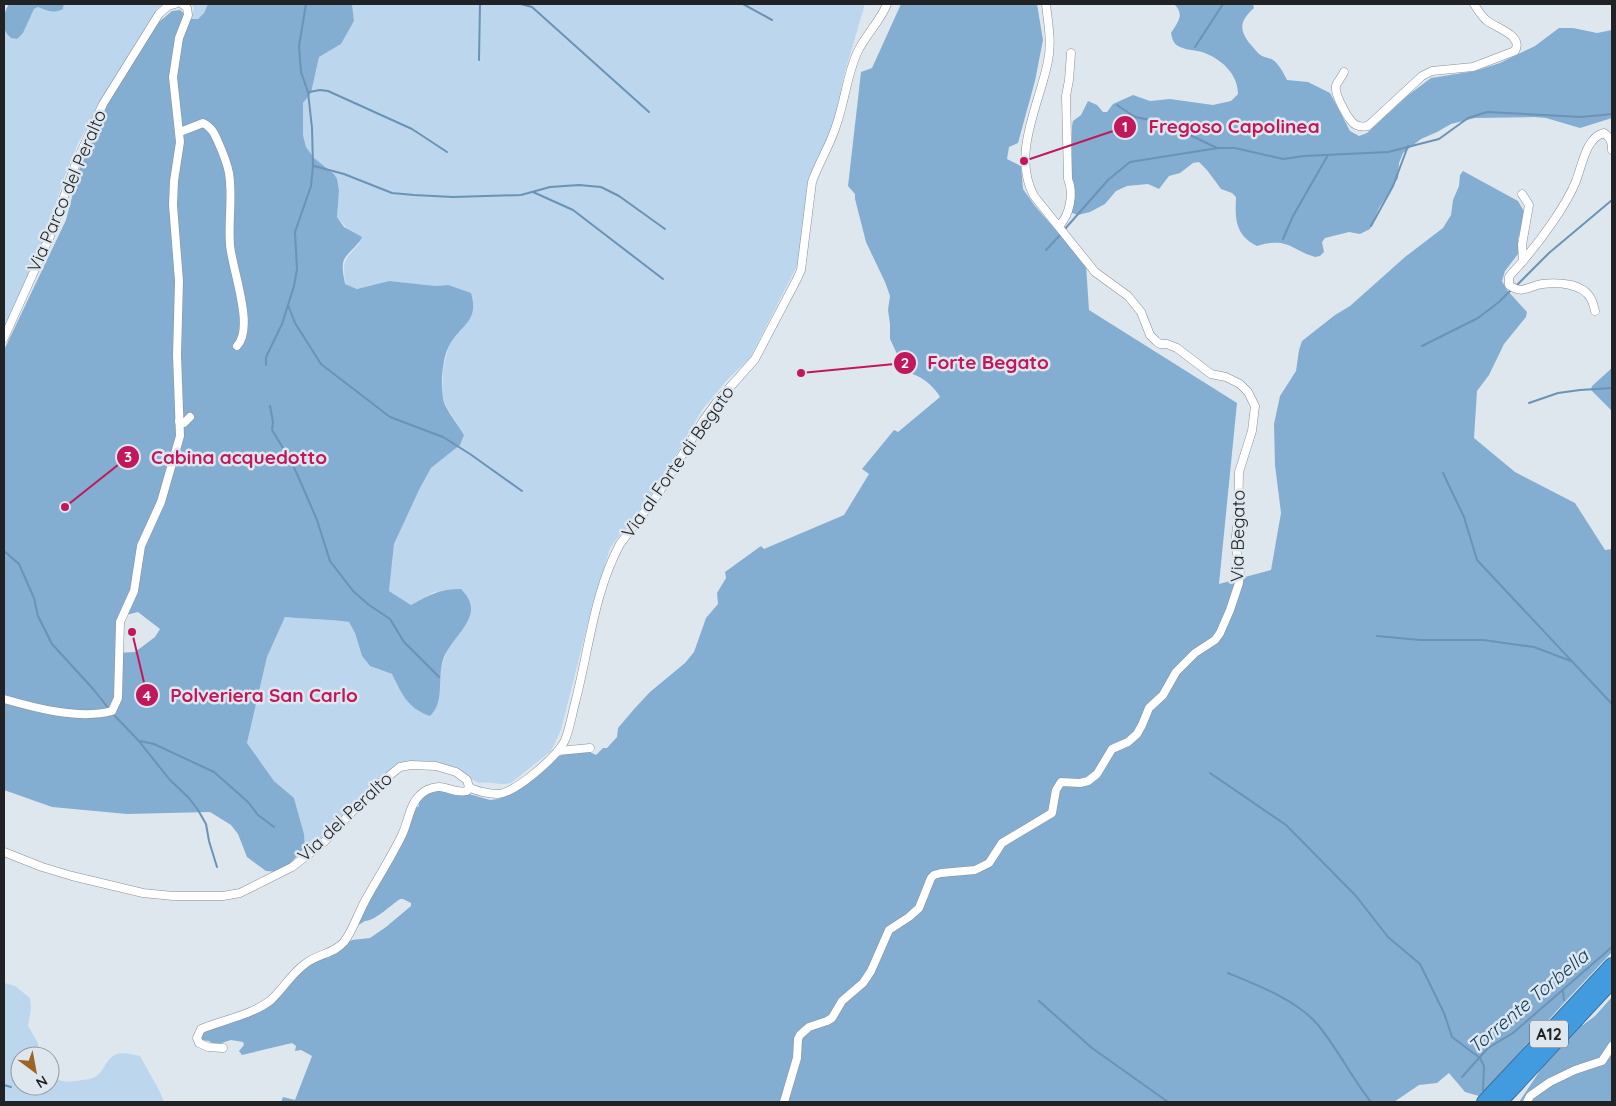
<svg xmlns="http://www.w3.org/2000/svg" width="1616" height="1106" viewBox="0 0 1616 1106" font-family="Quicksand,sans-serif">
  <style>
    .green { fill: #bcd6ed }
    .forest { fill: #84aed1; fill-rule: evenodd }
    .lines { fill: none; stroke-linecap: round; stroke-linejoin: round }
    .stream { stroke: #6a93b6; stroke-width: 2 }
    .street-casing { stroke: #888f96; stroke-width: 9 }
    .highway-casing { stroke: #37719e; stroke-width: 16 }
    .street { stroke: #fff; stroke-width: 8 }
    .highway { stroke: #439bdf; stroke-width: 14 }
    .labels { text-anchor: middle; stroke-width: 5; stroke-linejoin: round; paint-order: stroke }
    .shield { fill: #dfe7ee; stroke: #595d61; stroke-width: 1 }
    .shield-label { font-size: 16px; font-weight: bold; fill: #202225 }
    .street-label { font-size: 18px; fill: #202225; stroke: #dfe7ee }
    .water-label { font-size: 19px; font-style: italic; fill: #0c3e61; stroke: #dfe7ee }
    .leader { fill: none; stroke: #c2185b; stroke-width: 2 }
    .callout-dot { fill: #c2185b; stroke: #dfe7ee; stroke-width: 2 }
    .mark-label { font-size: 15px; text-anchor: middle; font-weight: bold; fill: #fff }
    .callout-label { font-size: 19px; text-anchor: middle; font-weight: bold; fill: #c2185b; stroke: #dfe7ee; stroke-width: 5; stroke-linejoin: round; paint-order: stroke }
  </style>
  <rect width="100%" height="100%" fill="#dfe7ee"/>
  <!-- green -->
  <g class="green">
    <polygon points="64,4 163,4 158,8 134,45 78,143 64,178 44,241 4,327 4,28 8,35 23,33 34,9 38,7 50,12 63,9"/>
    <polygon points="191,4 208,4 204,13 198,19 190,19 194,8"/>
    <path d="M352 4H865L844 75 835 118 823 150 808 179 798 264 750 358 728 379 702 410 658 486 610 548 588 623 561 730 551 751 511 783C500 786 491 781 479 783L448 767 432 761 401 762 394 766 365 793 341 822 309 850 305 847 304 834 294 798 274 781 247 743 267 657 285 617C307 619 328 619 349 622L355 633 362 656 370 666 392 674 403 695 440 673 443 661 447 651 436 591 411 605 389 591 394 544 420 488 431 468 460 445 464 435 446 406 442 394 443 369 449 345 471 317 448 285 436 286 389 281 357 289 345 284C343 260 343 261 360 243L337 217 339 191 334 174 314 158 306 147 303 135V103L311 93 319 57 341 44 354 21Z"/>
    <path d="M4 983 15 986 30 998 31 1008 28 1026 38 1043 39 1056H20V1086H50V1074C60 1084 71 1082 83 1080 87 1079 92 1079 95 1077 104 1072 105 1061 113 1056 121 1051 131 1054 140 1056L159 1090 164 1102H4Z"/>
  </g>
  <!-- forest -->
  <g class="forest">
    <path d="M9 4H64L63 9C52 14 48 11 38 7L34 9 23 33 17 39 11 38C0 28 2 16 9 4Z"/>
    <path d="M208 4H352L354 21 341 44 319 57 311 93 303 103V135L306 147 314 158 334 174 337 179 339 191 337 217 344 227 362 237C358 247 345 253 343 263 342 270 344 278 345 284L357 289 389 281 436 286 448 285 471 293C479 321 463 323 450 344 442 357 439 390 445 405 450 415 458 425 464 435L460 445 431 468 420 488 394 544 389 591 411 605C429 595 440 589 461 589 467 596 471 600 471 610 470 627 448 643 443 660 437 679 445 702 430 716 407 708 402 694 392 674L370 666 362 656 355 633 349 622C328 619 307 619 285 617L267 657 247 743 274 781 294 798 304 834 305 847 288 866 278 872 266 871 247 857 238 834 231 825 210 812 127 814 52 807 4 790V350L66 220 79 170 107 104 159 22 172 11 180 10 190 19H198L204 13ZM138 612 160 629 155 637 135 652 117 653 118 617Z"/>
    <path d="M901 4H1037L1043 40 1035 81 1018 143 1009 147 1007 159 1021 166 1023 189 1035 206 1086 265 1089 310 1237 403 1219 584 1271 570 1281 513 1275 465 1274 424 1280 396 1296 371 1299 350 1302 341 1335 315 1350 306 1405 257 1443 228 1451 215 1453 200 1459 186 1460 175 1463 171 1518 201 1525 213 1518 239V254L1505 271 1502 281 1507 290 1527 312 1526 317 1504 344 1489 375 1477 391 1474 438 1515 472 1575 503 1605 550 1612 549V952L1563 1004 1491 1084 1479 1096 1465 1092 1449 1073 1437 1083 1419 1085 1394 1102H281L283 1097 295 1100 312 1056 301 1050 295 1051 296 1046 292 1043 242 1055 239 1051 244 1045 243 1042 231 1040 215 1045 209 1041 201 1040 199 1036 208 1030 264 1008 303 967 327 957 352 940 370 938 386 927 411 906V903L403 899H400C391 905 375 921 365 921L352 929 413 810 419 806V799L424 794 440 789 462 795 469 794 490 800 498 799 506 795 555 759 567 752H590L596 755 603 748H607L617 737 618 728 635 708 650 692 685 663 694 652 706 618 718 604 717 593 726 578 725 572 761 546 764 549 844 515 869 474 862 469 894 430 898 432 940 397C935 388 924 378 915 375 910 373 908 373 904 369L890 339V324L888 310 890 296 885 282 866 242 855 199V194L848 186 861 72 872 68Z"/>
    <path d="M1174 4H1253L1254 8C1240 21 1238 29 1251 45 1255 49 1258 54 1262 56 1266 58 1270 58 1273 60 1279 64 1284 74 1287 80L1308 82 1330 93 1350 131 1359 136 1367 133 1407 96 1431 78 1475 71 1500 63 1535 46 1559 28H1573L1597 33 1612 30V118L1580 128 1546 118 1534 117 1475 118 1451 124 1437 132 1421 139 1403 153 1399 163 1398 178 1379 208 1370 229 1360 234 1349 232 1325 238 1322 242 1324 252 1320 256 1315 257C1288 248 1288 237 1257 246 1235 235 1235 219 1236 197L1232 193 1221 189 1207 170 1199 162 1193 163 1180 173 1169 176 1159 189 1148 184 1127 186 1116 191 1105 204 1090 212 1078 215 1072 213V126L1073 121 1081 115 1088 101 1097 105 1103 112H1107L1113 104 1133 95 1150 101 1170 99 1213 105 1231 101 1238 94C1238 73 1220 58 1202 52 1194 50 1185 50 1178 46 1173 43 1172 38 1171 33 1178 22 1185 14 1174 4Z"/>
    <polygon points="1612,368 1612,411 1591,390 1592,386"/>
    <polygon points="1612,997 1612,1102 1519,1102 1553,1051 1577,1024 1583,1025 1595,1016"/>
  </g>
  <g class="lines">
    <!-- stream -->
    <g class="stream">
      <polyline points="521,4 532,7 649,112"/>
      <polyline points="743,4 772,20"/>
      <polyline points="1195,47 1223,4"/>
      <polyline points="479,60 480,4"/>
      <polyline points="309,92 320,90 328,91 412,129 447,152"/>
      <polyline points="1117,105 1135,117 1165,123 1217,148"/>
      <polyline points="314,166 344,174 392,193 414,195 453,197 521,195 550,187 579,185 601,187 619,196 665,229"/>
      <polyline points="533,192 573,210 663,279"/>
      <polyline points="1371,226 1393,186 1408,146"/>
      <polyline points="1064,230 1108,180 1130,162 1218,148 1235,148 1283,159 1304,156 1388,152 1439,139 1468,118 1487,112 1581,117 1612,114"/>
      <polyline points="1283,239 1293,216 1328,155"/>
      <polyline points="1046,250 1061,234"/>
      <polyline points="1516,286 1549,253 1612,200"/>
      <polyline points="288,305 295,323 321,364 390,417 443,437 470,454 522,491"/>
      <polyline points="1422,346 1478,318 1499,302 1512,289"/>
      <polyline points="266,365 266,357 282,324 294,286 297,269 295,232 311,186 313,166 312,128 308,92 301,72 299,46 306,4"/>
      <polyline points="1529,403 1558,393 1580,390 1612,388"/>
      <polyline points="270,406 273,422 272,430 291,461 301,483 317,520 330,561 353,591 369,605 390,619 404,642 439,677"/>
      <polyline points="1443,473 1464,517 1477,560 1612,704"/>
      <polyline points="4,551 19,564 34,598 38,616 52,644 94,690 109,709"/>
      <polyline points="1377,636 1420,640 1483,640 1534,647 1571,661"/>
      <polyline points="112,713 138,740 170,780 189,798 198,810 206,824 209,841 217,867"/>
      <polyline points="140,741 154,744 214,772 248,802 258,815 274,827"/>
      <polyline points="1210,773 1286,825 1356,896 1388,937 1420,964 1444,1013 1452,1037 1480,1058 1484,1066 1483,1090"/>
      <path d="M1228 973C1257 985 1297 1000 1318 1025 1337 1048 1352 1078 1371 1102"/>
      <polyline points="1563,991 1564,1000"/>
      <polyline points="1039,1001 1092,1048 1168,1102"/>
      <polyline points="1462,1077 1488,1048 1513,1033 1612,947"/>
      <polyline points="4,1085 11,1087"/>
    </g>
    <defs>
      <g id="street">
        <path d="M1344 72C1342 77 1337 82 1336 86 1334 94 1349 122 1356 125 1360 127 1363 127 1368 126L1422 76 1432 71 1473 67 1515 51C1524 35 1495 28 1486 20 1481 15 1477 9 1474 4"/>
        <path d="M180 132 203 123C213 128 215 135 219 144 223 153 227 163 229 173 233 197 228 221 230 245 232 269 255 328 237 346"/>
        <polyline points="1522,194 1529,205 1522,245 1523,261"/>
        <path d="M1059 226C1070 215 1074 193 1068 179L1066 96 1069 80 1071 53"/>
        <path d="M1595 311C1594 307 1593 302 1591 299 1583 283 1558 282 1542 284 1528 286 1523 295 1509 285V277C1515 269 1522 263 1527 256 1543 237 1567 204 1576 181 1582 166 1586 137 1604 133 1611 138 1612 142 1612 150"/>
        <polyline points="4,338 50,236 76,163 103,104 159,14 168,6 175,4"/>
        <polyline points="179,421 184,423 190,417"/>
        <path d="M4 699C35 708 80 720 112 711L118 698 120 622 134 591 141 546 161 502 180 436 177 355 179 281 173 205 174 181 180 142 173 77 179 38 188 15 187 8 182 4"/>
        <polyline points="558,751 590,748"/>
        <path d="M469 787C475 791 490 794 498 794 515 793 558 756 565 740 570 728 572 714 575 703 589 650 594 592 620 544L658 494 703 421 716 403 755 359 797 279 801 270 812 182C819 162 831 144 837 123 845 100 847 75 857 53 865 35 880 22 887 4"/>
        <polyline points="4,852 42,867 72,876 143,893 173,896 223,896 240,893 292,867 324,842 374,788 400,767 411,765 436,766 456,772 467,780 469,787"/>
        <path d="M223 1048 208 1047 199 1043 197 1038 201 1029C223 1020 252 1015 271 1000 283 989 292 973 305 964 317 954 334 954 344 942 353 930 358 914 365 901 377 879 391 858 402 835 410 818 409 800 427 790 444 781 452 795 467 791L469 787"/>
        <path d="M784 1102 797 1058 798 1039 800 1035 809 1027 827 1021 832 1018 842 1001 863 983 871 971 889 930 909 917 919 908 931 878 934 875 941 873 975 870 989 863 1002 843 1052 813 1056 790 1061 782 1080 783 1088 781 1097 774 1112 749 1128 742 1137 734 1142 725 1149 708 1163 695 1176 672 1195 653 1215 640 1220 633 1230 610 1239 583 1240 570 1235 543 1238 520 1239 472 1252 431 1255 406 1248 392 1240 384 1226 377 1211 374 1177 348 1167 344H1160L1156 341 1150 335 1141 312 1128 296 1095 272 1034 196C1011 154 1040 103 1048 61 1052 42 1048 23 1046 4"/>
        <polyline points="1527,1102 1530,1096 1550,1082 1575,1070 1602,1061 1612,1046"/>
      </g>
      <g id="highway">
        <polyline points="1484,1102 1612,965"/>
        <polyline points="1500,1102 1612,981"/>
      </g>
    </defs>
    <!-- street casing -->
    <use href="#street" class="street-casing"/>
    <!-- highway casing -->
    <use href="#highway" class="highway-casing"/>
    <!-- street -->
    <use href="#street" class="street"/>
    <!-- highway -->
    <use href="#highway" class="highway"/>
  </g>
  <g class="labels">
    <!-- shield labels -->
    <rect class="shield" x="1530" y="1020.5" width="38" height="27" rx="4"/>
    <g class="shield-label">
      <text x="1549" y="1040">A12</text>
    </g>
    <!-- street labels -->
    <g class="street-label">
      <text transform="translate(67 191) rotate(-67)" y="6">Via Parco del Peralto</text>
      <text transform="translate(678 462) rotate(-55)" y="6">Via al Forte di Begato</text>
      <text transform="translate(1238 536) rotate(-89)" y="6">Via Begato</text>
      <text transform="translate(345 817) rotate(-43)" y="6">Via del Peralto</text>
    </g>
    <!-- water labels -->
    <g class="water-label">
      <text transform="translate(1528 1001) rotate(-40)" y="7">Torrente Torbella</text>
    </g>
  </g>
  <!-- callouts -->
  <path class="leader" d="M1024 161L1125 127M801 373L905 363M65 507L128 457M132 632L147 695"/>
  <g class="callout-dot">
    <circle cx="1024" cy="161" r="5"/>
    <circle cx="801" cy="373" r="5"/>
    <circle cx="65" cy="507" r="5"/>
    <circle cx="132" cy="632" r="5"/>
    <circle cx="1125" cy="127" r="12"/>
    <circle cx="905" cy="363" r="12"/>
    <circle cx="128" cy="457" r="12"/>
    <circle cx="147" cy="695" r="12"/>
  </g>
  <g class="mark-label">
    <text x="1125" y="132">1</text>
    <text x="905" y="368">2</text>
    <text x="128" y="462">3</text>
    <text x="147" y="701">4</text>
  </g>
  <g class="callout-label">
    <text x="1234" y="133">Fregoso Capolinea</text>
    <text x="988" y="369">Forte Begato</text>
    <text x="239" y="464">Cabina acquedotto</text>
    <text x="264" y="702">Polveriera San Carlo</text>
  </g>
  <!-- border -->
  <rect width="1616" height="1106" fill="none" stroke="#202225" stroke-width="10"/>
  <!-- north arrow -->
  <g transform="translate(35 1071) rotate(148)"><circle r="24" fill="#dfe7ee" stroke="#93989e"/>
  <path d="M0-4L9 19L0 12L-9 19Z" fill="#9e6423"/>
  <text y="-8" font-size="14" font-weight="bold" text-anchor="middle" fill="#202225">N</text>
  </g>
</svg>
